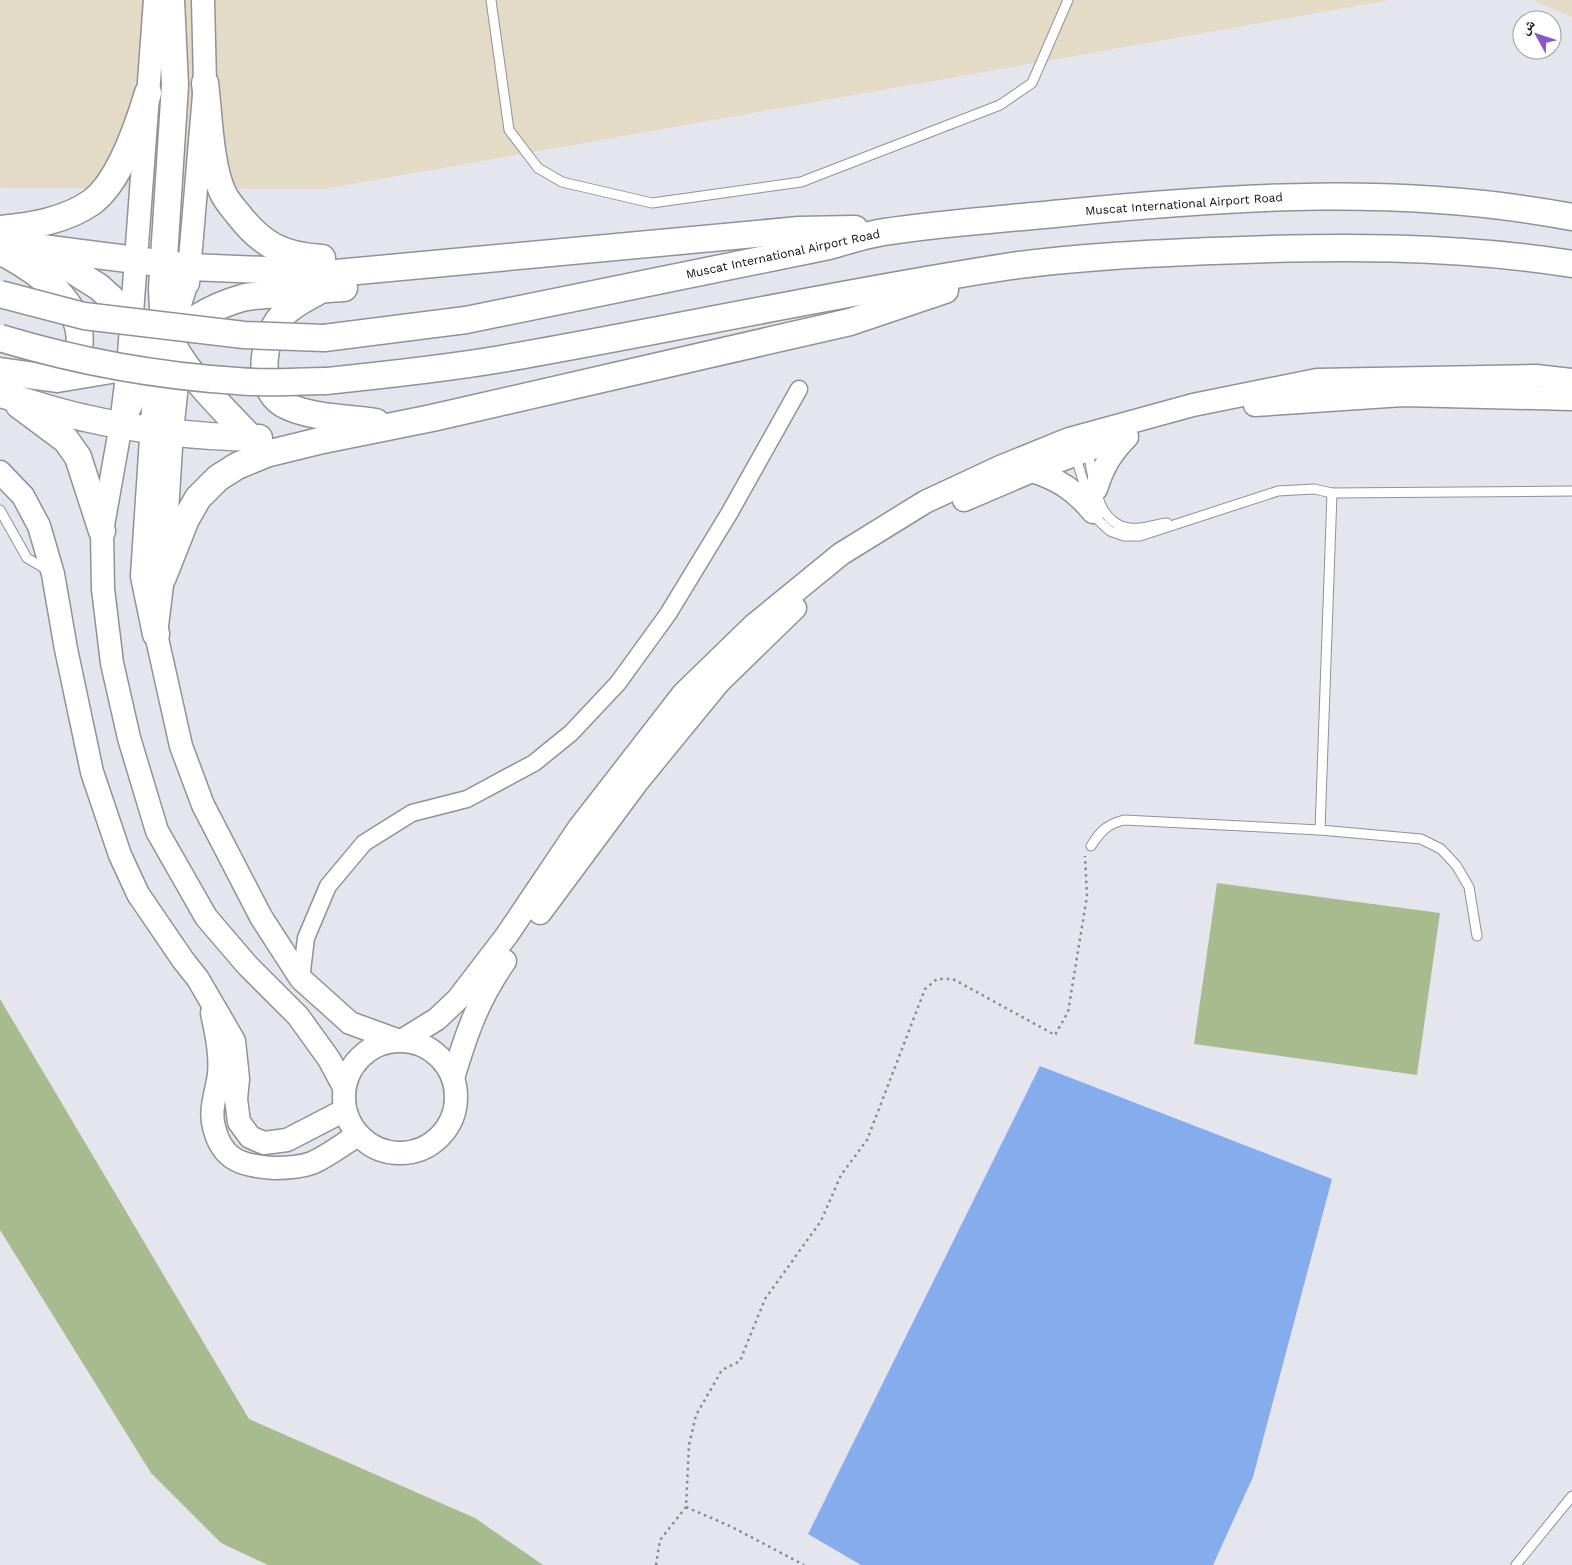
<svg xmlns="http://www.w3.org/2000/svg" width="1572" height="1565" viewBox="0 0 1572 1565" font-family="'Work Sans','Noto Naskh Arabic',sans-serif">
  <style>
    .industrial { fill: #e4dbc6 }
    .green { fill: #a8bb8f }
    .water { fill: #85adee }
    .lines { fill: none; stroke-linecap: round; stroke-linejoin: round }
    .lane-casing { stroke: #91919a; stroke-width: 11 }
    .street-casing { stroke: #91919a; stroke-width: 19 }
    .secondary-casing { stroke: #91919a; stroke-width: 25 }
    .primary-casing { stroke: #91919a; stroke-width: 29 }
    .path { stroke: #89898f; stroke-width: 2.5; stroke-dasharray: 2.5 4; stroke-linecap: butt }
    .lane { stroke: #fff; stroke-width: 9 }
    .street { stroke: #fff; stroke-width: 16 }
    .secondary { stroke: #fff; stroke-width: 22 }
    .primary { stroke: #fff; stroke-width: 26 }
    .primary-bridge-casing { stroke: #91919a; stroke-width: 29; stroke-linecap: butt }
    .primary-bridge { stroke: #fff; stroke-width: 26 }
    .labels { text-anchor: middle; stroke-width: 4.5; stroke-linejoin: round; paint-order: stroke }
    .street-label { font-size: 12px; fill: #0c0c0f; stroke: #fff }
  </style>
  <rect width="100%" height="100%" fill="#e5e5ee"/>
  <!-- industrial -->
  <g class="industrial">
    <polygon points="0,0 1390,0 324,189 0,188"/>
    <polygon points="1532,0 1572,0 1572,17"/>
  </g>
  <!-- green -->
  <g class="green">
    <polygon points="1217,883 1440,913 1417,1075 1194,1044"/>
    <polygon points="0,999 249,1419 475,1518 543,1565 268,1565 221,1543 151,1473 0,1230"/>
  </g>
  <!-- water -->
  <polygon class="water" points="1040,1066 1332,1179 1253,1477 1213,1565 861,1565 808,1534"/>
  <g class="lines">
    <defs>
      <g id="lane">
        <polyline points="491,0 509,130 538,168 562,182 652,203 801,182 1000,105 1032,83 1068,0"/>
        <path d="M1088 452C1094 478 1095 523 1129 528 1141 530 1155 524 1167 523"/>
        <polyline points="1075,455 1088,496"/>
        <polyline points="1332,493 1320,830 1421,839 1441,849 1456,865 1469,887 1477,936"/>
        <polyline points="0,510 27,558 49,571"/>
        <polyline points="1093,511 1099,521 1110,531 1124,536 1140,536 1278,491 1314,489 1332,493 1572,491"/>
        <path d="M1091 846C1100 831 1108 824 1124 820L1320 830"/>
        <polyline points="1516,1565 1572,1496"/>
      </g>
      <polyline id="street" points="301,979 306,938 328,886 364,843 412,813 467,799 534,763 571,733 618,683 668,614 730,512 799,389"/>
      <g id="secondary">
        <polyline points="155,0 128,368 121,424 102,531 103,589 112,663 129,738 157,831 206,917 247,965 298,1016 329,1059 344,1087"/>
        <polyline points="188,283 205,83 203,0"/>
        <polyline points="180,357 172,431 163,577 156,634 181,746 203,805 261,917 301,979 350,1023 397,1040"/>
        <polyline points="1255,405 1403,395 1572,399"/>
        <path d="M1032 471C1058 479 1076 491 1093 512"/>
        <polyline points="0,472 23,496 39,526 53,574 66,649 92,772 120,855 138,894 183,960 198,979 234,1041 238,1079 236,1099 239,1122 250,1137 264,1143 287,1140 345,1110"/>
        <path d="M1096 489C1103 467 1111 453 1127 437"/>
        <polyline points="964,500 1032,471 1122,437"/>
        <polyline points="540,913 638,781 719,682 795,608"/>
        <path d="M212 1013C216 1032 221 1054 219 1074 217 1091 209 1110 214 1127 222 1161 243 1166 274 1168 285 1168 301 1167 312 1163 328 1156 343 1144 358 1135"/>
        <polyline points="403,1040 437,1019 458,999 507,935 579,828 683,694 754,625 841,554 925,502 1000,467 1069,439 1193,405 1317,380 1536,376 1572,380"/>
        <circle cx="400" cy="1097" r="56"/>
        <path d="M453 1078C467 1032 477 1002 505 961"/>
      </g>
      <g id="primary">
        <path d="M171 0 175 85 162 289C163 302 162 318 167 331 179 367 225 411 251 438"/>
        <path d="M205 83C209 114 210 166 223 193 226 200 233 208 238 214 262 245 283 256 322 258"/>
        <path d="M0 229C31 226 65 221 92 202 120 181 138 126 148 93"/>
        <polyline points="0,238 34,247 48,255 99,287 132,317 156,355 156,393 144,576 156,634"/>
        <polyline points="34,247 190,267 336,273 799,230 855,229"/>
        <path d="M0 251C35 269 86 303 79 348 78 359 74 368 64 374"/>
        <path d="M317 292C305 299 291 305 282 316 261 339 254 393 289 407 315 418 348 418 376 422"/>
        <polyline points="164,327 176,310 190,267"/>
        <path d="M324 338 466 320 829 246C847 241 865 235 884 232 943 223 1004 219 1064 213 1233 196 1404 185 1572 217"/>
        <polyline points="0,371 57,379 123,368"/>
        <path d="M326 381C384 375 443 369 501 359 669 330 836 293 1005 267 1073 257 1144 254 1213 251 1332 246 1454 245 1572 264"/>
        <path d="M0 394C28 402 56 412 85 418 141 431 202 437 259 438"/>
        <polyline points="19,405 66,440 78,457 102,531"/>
        <path d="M121 424C144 363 175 317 242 298 253 295 265 296 276 294 299 292 322 289 344 288"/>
        <polyline points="163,577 186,519 198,498 218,478 237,466 266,454 323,440 432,418 850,322 945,290"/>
      </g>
    </defs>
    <!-- lane casing -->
    <use href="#lane" class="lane-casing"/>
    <!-- street casing -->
    <use href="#street" class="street-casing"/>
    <!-- secondary casing -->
    <use href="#secondary" class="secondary-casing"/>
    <!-- primary casing -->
    <use href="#primary" class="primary-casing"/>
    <!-- path -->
    <g class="path">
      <polyline points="686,1507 732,1527 804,1565"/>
      <polyline points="656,1565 660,1540 686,1507 689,1445 696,1415 722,1370 740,1361 765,1299 821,1221 841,1175 867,1140 925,989 937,979 953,979 1055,1035 1068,1012 1087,896 1085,856"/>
    </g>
    <!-- lane -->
    <use href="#lane" class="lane"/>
    <!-- street -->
    <use href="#street" class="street"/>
    <!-- secondary -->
    <use href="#secondary" class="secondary"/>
    <!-- primary -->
    <use href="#primary" class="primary"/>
    <defs>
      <g id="primary-bridge">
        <polyline points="0,294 84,316 244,335 324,338"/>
        <path d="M0 338C76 361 158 376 237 381 266 384 296 381 326 381"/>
      </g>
    </defs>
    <!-- primary-bridge casing -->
    <use href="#primary-bridge" class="primary-bridge-casing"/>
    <!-- primary-bridge -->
    <use href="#primary-bridge" class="primary-bridge"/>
  </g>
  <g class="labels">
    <!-- street labels -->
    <g class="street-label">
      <text transform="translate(1184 204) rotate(-4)" y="4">Muscat International Airport Road</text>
      <text transform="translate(783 254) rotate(-12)" y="4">Muscat International Airport Road</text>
    </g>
  </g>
  <!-- north arrow -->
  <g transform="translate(1537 35) rotate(310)"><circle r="24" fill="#ffffff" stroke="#9e9e9f"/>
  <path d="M0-4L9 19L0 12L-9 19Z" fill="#8857cf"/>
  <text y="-8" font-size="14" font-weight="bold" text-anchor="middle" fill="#0c0c0f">ش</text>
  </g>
</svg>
